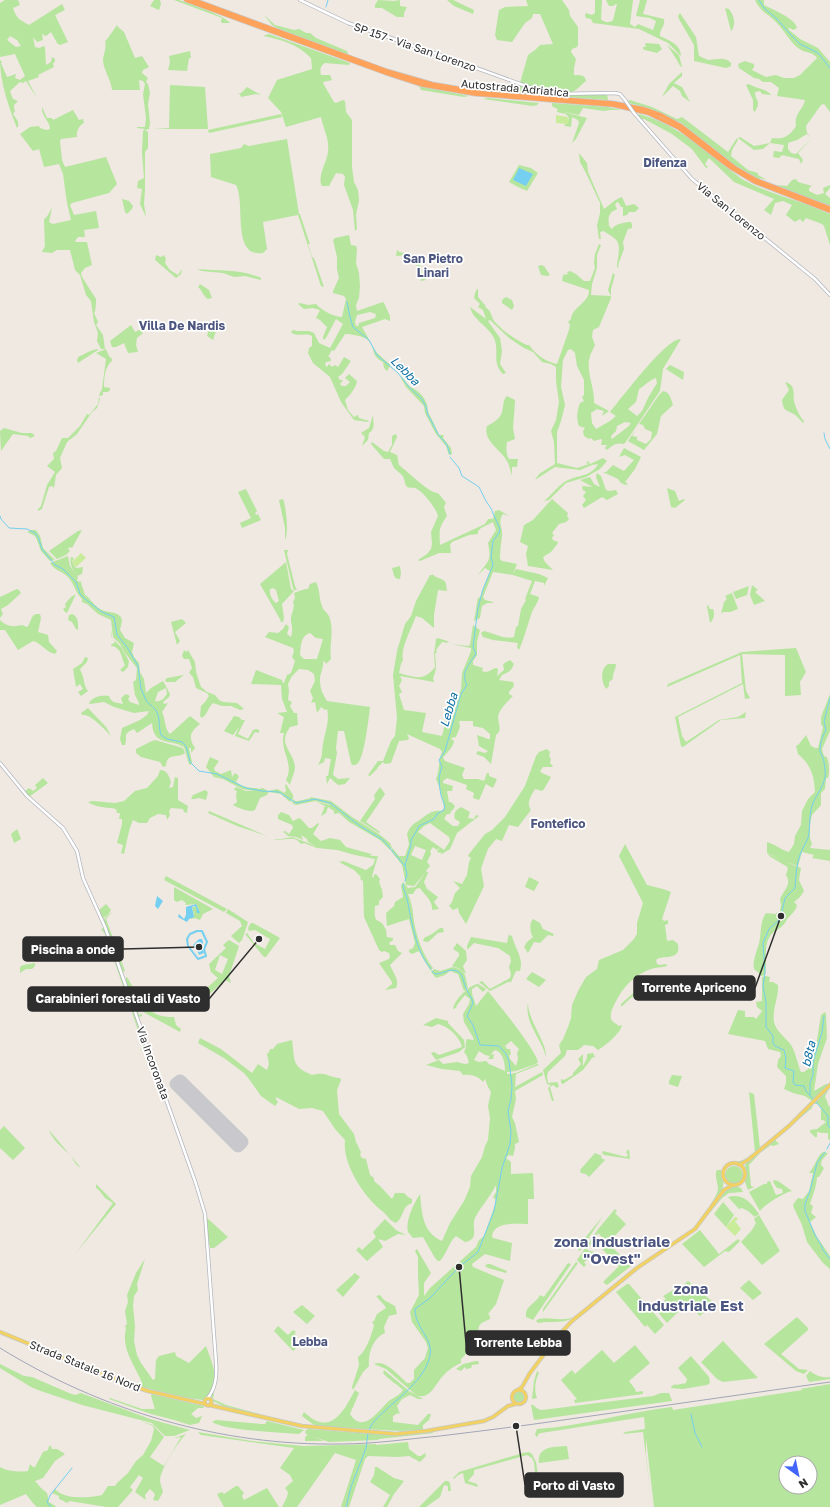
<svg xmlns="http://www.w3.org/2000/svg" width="830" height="1507" viewBox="0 0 830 1507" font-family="'Golos Text',sans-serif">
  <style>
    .green { fill: #b6e59e; fill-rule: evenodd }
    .pitch { fill: #c9ec9a }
    .water { fill: #75cff0 }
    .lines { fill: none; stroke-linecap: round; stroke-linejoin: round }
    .stream { stroke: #75cff0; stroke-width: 1 }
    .canal { stroke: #75cff0; stroke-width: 2 }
    .runway { stroke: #c9c8cc; stroke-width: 13 }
    .secondary-casing { stroke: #b4b7c1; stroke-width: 4 }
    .primary-casing { stroke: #c9c9c9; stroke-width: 4.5 }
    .motorway-casing { stroke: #c9c9c9; stroke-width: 5 }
    .secondary { stroke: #fff; stroke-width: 2.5 }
    .primary { stroke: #f2d163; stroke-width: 3 }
    .motorway { stroke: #ffa35c; stroke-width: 3.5 }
    .rail { stroke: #a3a6b8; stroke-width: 1 }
    .secondary-bridge-casing { stroke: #b4b7c1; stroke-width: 4; stroke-linecap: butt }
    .secondary-bridge { stroke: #fff; stroke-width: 2.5 }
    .labels { text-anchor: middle; stroke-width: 3.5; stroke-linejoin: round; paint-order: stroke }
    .street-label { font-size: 11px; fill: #2e2e2e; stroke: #fff }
    .neighbourhood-label { font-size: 12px; font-weight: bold; fill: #4d5680; stroke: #fff }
    .water-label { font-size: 12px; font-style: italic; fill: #0d6fa3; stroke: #fff }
    .district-label { font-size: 15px; font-weight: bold; fill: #4d5680; stroke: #fff }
    .leader { fill: none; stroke: #2e2e2e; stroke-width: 1.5 }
    .callout-dot { fill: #2e2e2e; stroke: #fff; stroke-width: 1.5 }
    .callout { fill: #2e2e2e; stroke: #2e2e2e; stroke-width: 1.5 }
    .callout-label { font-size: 12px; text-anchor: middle; font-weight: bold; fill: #fff }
  </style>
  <rect width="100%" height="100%" fill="#efe9e1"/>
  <!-- green -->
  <g class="green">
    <path d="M5 0H18L20 5 13 8C17 19 19 19 29 25L62 4 65 10 55 15 68 42 60 45 57 43 51 32 46 36 42 34 43 40 37 42 33 37 35 47 39 48 44 46 45 48 46 65 51 62 52 57 55 59V61L53 64 54 67 38 75 39 77 28 81 37 98 26 81 23 83 20 82 10 91 13 99 18 101 14 105V108L15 111 13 114C16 119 21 123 17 128 9 108 0 82 0 60L2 62 1 63 7 77 16 74 15 78 20 80 25 76 15 54 0 57V3ZM10 36 17 40 21 46 16 47 7 40Z"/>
    <polygon points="154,0 160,0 161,4 159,10 150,6"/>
    <path d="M174 0H179C190 4 224 15 230 23H222L221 22 222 18Z"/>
    <polygon points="378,0 394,1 400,0 400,6 407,7 404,13 404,17 397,17 382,8 375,8 375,5"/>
    <polygon points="447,0 453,0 474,10 473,14 454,6"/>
    <path d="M526 0H562L569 10 570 16 578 27V45L577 47 572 49 571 52 576 59 574 68V75C579 75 585 74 586 81 581 85 576 91 570 93 554 97 535 88 520 83L528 55 535 50 540 45 553 44 540 14H533L532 18 525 23 512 42 497 40 495 35 499 10 505 7 528 6Z"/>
    <path d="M595 0H602L601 19C604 23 610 23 613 20L617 4H616L613 6H609L606 0H633L630 24 635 27 638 24 653 30 656 21 650 18 636 16 640 0H647L643 14 664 19C666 25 659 30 660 36 668 40 681 44 681 56L668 43 639 29 593 23 591 19 586 18 585 15 586 13 592 15 595 13Z"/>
    <path d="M755 0H764V5C773 10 795 18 797 28L793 30 790 28 788 29 800 39 818 48 830 62V112L824 104 821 105 806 126 807 133 811 138 807 134 797 140 788 143V149L791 153 796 154 813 137 798 153 803 160 801 164 799 159 782 155 779 158 773 157 774 151 782 152 784 145 770 143 763 149 754 150 738 138 740 137 754 146 770 143 772 138C783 140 790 136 796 126 794 113 803 110 805 100L777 96 779 88 771 82H763L759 79 754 78 739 68 738 64 745 61 754 64V67L752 70 766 77 776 75 784 78H794L800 75 817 58C813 52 807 53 801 50 790 43 785 31 776 22 768 13 761 13 755 0Z"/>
    <path d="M725 8 729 9C734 15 736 24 732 30L731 31Z"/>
    <path d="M680 13 696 37 699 56C702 57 705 59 708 60 717 60 724 56 731 63V66L726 68 694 61V45L679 19 678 16Z"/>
    <polygon points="264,15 275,25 294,30 299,29 306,33 310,33 316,38 347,51 348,53 347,55 277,28 272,25"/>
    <path d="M117 25 118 27 124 32 135 58 142 56 149 67 143 70 142 73 148 78 146 82 148 84 150 93 148 104 150 123 149 129 145 130 148 132V148L145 152V189L144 204 146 217 140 204 142 189 137 188 138 181 144 178 142 153 143 131 145 129 137 128V127H145L146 118 143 94 145 84 143 81 139 80 140 90H112C111 79 104 71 103 61 103 54 107 49 105 41L108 38Z"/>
    <path d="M269 34 350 63 349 65 325 63C320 66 320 70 321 75H330L332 80 323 82 324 85 334 102 336 103 343 100 345 101 346 112 352 120V167L354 182 358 190 359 200 356 215 357 229 355 231 353 210 344 185 345 177 343 174 336 173 329 186H322C317 176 327 162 328 152 330 140 323 128 321 117L286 127 281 112 268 98 277 80 312 69 311 58C299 45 280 39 263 36Z"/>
    <path d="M646 43 659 44 662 49 657 53C653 52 644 50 643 49V47H646L645 44Z"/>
    <path d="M667 45 679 55 682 67 680 66C678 61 671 51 667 45Z"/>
    <polygon points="190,51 191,58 189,58 187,71 168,70 170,62 169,56"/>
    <polygon points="682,72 682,76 674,83 682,87 690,102 682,96 680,91 673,86 662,97 669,84"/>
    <path d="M749 84C757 89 767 89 771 95L762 94 760 91 755 92C755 102 762 99 755 112L753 110V100L746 85Z"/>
    <polygon points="170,85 205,87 208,129 153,129 169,128"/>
    <polygon points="521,85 552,95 607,94 608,100 499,92 503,90 517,91"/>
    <polygon points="419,86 469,96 464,97 421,90"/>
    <polygon points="247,87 261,95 256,94 241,97 240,94 237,94 241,93"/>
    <polygon points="488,98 539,103 537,105 533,106 483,99"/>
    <polygon points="630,100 652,107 677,119 682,117 728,152 737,138 738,140 732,150 731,156 748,170 758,173 758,175 767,180 760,178 759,180 733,164 681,123 651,109 629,103 628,101"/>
    <polygon points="552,103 608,107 621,110 610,110 604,111 583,108 579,115 560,111 587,118 576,139 572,143 579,123 578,120 572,117 571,127 565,126 564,125 566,124 569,118 566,114 557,112 557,110 559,110 552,106"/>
    <path d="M42 107 47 118H52L53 120 73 110 79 120 83 119 84 123C79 125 76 132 77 137L61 139 60 141 62 160 65 167 106 157 117 184 109 193 72 203 70 205 74 215 96 211 99 228 84 230 85 237H78L75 241 76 242H87L92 265 85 268 81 273 82 277 96 299C96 301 96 312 94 313L98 322 96 325 103 335 105 349H101L97 341 98 333 94 322 91 301 86 295 80 275 75 270 70 250H57L52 253 42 252C42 250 44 249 45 246 45 245 44 221 44 219 48 217 49 212 52 208L49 222 53 224 71 220 67 203 63 174 59 164 44 167 39 149 33 151 20 134 30 127 39 126 40 128 46 130 50 129C50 121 41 116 42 107Z"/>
    <polygon points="281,114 282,117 209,133 208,130"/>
    <path d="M639 114C680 125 708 154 742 179 770 195 801 200 830 214V245L824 226 822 224 806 218 803 222 800 219 795 222 786 215 792 205 783 201 775 203 771 215 764 210 774 199 734 182 709 158 705 164 708 167 706 168 692 149 672 134 644 119H642L644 122 638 117Z"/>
    <path d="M287 139 299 214H300L310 244H308L312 257 314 258 324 287 321 286 298 215 263 222 267 249 263 253C231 258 246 203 236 185L211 177 210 154 241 148 244 144 249 146Z"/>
    <path d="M579 153 587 163 588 172 604 209C610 205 615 199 622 197L626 206 634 204 639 208 635 212H629L627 215 623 216V207H621L619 203 617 202 615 205 617 209C608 213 608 217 609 226L612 229C615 224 625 222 631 222L632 225V228L628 229 623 242 624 249 619 262 618 268 617 267C617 258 623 244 614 238 611 235 607 234 604 231L600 232 601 239H599L597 225 600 213V203L586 173 580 162Z"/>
    <polygon points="519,165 531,168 538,173 527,191 518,187 509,182"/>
    <polygon points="796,179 798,182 812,186 809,188 809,191 817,195 824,193 823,188 830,185 830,188 825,194 830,198 830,206 775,186 776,185 787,186 792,180"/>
    <polygon points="122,199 129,201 133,206 132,209 127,214 125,212"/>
    <path d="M349 235 351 245 356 246 357 248 356 263 359 273 360 286 359 298 356 305 357 311 383 302 384 303 390 316V321L385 319 362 327 376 352 388 363 391 364 387 371 384 368 383 362C370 355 376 349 369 341 364 336 352 334 345 334L334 351 332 350 328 357H330L331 361 326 362 325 365 327 367 329 364 332 367 335 365 338 367 344 357 351 361 342 374 338 377 340 380H343L340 384 342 386H346L350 382 345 378 349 374 357 381C356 388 350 395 345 400L348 410 354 417 358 415 359 418 369 421 368 422 354 420 341 402 330 377 313 363 308 353 309 348 312 346V336C305 332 297 338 291 332L293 330 297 331H309L314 333 319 343 330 348 343 324 336 319 326 338 323 340V337L327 327 320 320 316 318 320 310 313 308 304 309 298 304 300 303 308 305 316 304C321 310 334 317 342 317L346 299 344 296 333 293V291L339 278 337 269V257L333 240 335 238ZM370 312 376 314 375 318 359 323 358 326H356L355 322 357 315Z"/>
    <path d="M599 244 601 245 597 255V268L592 284 591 295 611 296 608 290 613 273 615 275 611 289V298L599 327 593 330 592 337 595 345C593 350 590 354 589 360 587 375 595 389 594 403L609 411 602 416 604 411 597 409 591 413 592 423 596 429 610 421 616 416 610 412C622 398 666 338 681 339L663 369 660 391 625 443 623 444C616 442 612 446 607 450L605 448 607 445H601L602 440 601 439 594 441 591 438 589 439 584 436 583 431 585 428 579 426C576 418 577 411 580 403L584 401 582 397 584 395V380L577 366 575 353 571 349 568 350 563 360 561 387 565 405 561 421 557 432V463L577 468 589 464 586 463 588 461 590 464 603 458 607 461 600 469 586 477 566 483 549 500 544 501C552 495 559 484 568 480 579 475 592 476 598 464L592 465 580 470 555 467 535 480 539 474 555 464 554 442 551 431 556 420 559 402 556 381V367L551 364 542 362 533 352 524 348 509 338 490 320 488 321 500 338 502 351 500 364 506 373 503 374C491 361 500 352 494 338 488 326 473 320 470 307L486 319 483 310 478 307 480 304 474 298 475 293 477 289H478V297L485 305 486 308C491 310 491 316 494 321 504 332 514 339 527 345H529C535 354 546 362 557 364L569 330 570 324 568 323 569 321 571 319C572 307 590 302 589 290L562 281 563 275 568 274 567 272 570 271 576 274 584 281H590L595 268 594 263 595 254ZM656 378 657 383 648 398 642 411 637 416 628 409 636 402 639 389C644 386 651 379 656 378ZM625 422 631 423 629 426 612 439 611 436 616 431 617 426Z"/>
    <path d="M397 250C401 254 404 252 409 254 421 256 421 271 426 280L421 281 420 272 417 269 418 267C409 258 410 254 396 256Z"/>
    <polygon points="156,255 161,257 164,255 166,259 165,263 170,270 178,275 182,269 181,274 176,278 155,260"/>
    <polygon points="541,265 544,266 550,275 547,276 541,275 538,266"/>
    <path d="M197 269C218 271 241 269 261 278V280L245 276 234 277 223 273 202 271Z"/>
    <path d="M200 284 209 290 212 298 208 299C203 296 203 291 198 287Z"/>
    <polygon points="506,297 512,300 514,306 512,310 502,303 502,300"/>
    <polygon points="131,325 135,332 139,330 143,332 142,334 137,338 136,345 138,352 128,353 124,343 116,347 112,347 110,341"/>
    <polygon points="213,326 217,328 213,340 207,336 209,329 211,329"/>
    <path d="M98 349V350L78 363 77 361 78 357C85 354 90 350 98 349Z"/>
    <path d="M106 349 109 356 112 359V361C105 366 104 378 104 387L110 388V390L108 392H103V395L100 396 99 395 102 389 106 359 96 353Z"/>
    <polygon points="670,365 684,372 683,380 666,369"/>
    <path d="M400 376 403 378 410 387C417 389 425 397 427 405 428 408 427 411 429 414 433 421 436 428 439 435H444L443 438 451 448 452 454 449 455 446 446 436 434 425 413 424 406 406 387Z"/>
    <path d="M785 382C796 385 793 393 794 401 796 408 799 416 804 421L803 423C800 420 797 416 794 414 785 409 784 412 782 400L789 390Z"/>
    <path d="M663 391C670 392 671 399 673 405L661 416 657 434 644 450 628 441 635 430 632 436 637 437V440L646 444 651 439 652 432 645 429 643 425 639 424 659 395Z"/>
    <path d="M507 396 515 400V402L513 428 515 439 507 442C506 447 506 455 509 459H518L517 467H512V476C510 469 509 463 505 458 498 448 483 440 487 426 493 423 500 419 502 412 504 406 502 401 507 396Z"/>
    <polygon points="99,397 100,399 97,408 92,412 77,434 67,442 60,458 62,468 56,475 54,488 52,486 49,487 42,509 38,511 38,509 41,506 47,485 55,472 47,466 54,459 53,453 56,451 62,438 68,438 80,426 87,414 89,415 98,404"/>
    <path d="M373 415C373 422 376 429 369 433L368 440 362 446 365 437 361 433 369 428Z"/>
    <polygon points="4,428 22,433 32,433 35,436 30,438 28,436 13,434 1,451 0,431"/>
    <path d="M396 434 397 437 390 452 397 455 399 465C407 471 430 494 438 493L446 503 444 507 447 516C439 527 439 530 440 545L485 524 488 519H493L495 511 499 510 509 516 503 514C497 522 503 528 502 536 501 544 500 551 500 559L502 561 517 564 513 574 516 569 539 574 548 578 544 586V583L535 581 530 594 539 597C538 603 534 607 532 612 527 626 525 636 519 650L517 647 518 643 493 640 483 637 481 633 484 631C493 633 505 640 514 637L516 627 518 626 521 609 526 600 525 599 532 581 513 575 493 572 483 597 485 600 493 602V603H487L482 606 480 618 474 621 478 597 480 598 490 571 485 568 478 575C488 560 492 563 488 543L496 530 493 522 481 528 478 531V534L469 535 452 542 450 545 451 553H439L420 561 418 560 427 554 431 549 432 544 431 532 438 516C436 508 423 491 415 488 412 487 410 489 406 486L403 476 394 468 390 459H384L371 444 372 442 384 451 388 452 392 445V436Z"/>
    <polygon points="624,448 641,457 635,469 625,482 628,484 626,485 621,483 618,479 603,472 606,472 613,465 624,471 634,460 625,455 619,457"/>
    <polygon points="597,473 601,476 606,490 609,491 616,490 618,494 607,500 602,497 584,508 582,505 586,500 583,496 586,492 583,490 582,488 583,486 593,487 580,480 590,477 594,484 600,487 596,477"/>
    <polygon points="667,488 675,491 679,501 684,499 685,500 675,508 671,507"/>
    <polygon points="246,489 257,511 255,513 256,515 258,514 261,520 242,528 240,523 251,518 238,492"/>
    <path d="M283 499C286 506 289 533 285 540V528L279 500Z"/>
    <polygon points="552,499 568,513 567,516 569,519 566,522 559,524 552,533 554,535 552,538 553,540 558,542 558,543 551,552 543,557 545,562 553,570 528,566 526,554 528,546 520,542 524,525 533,520"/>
    <polygon points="31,530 36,530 40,536 43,548 55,560 50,561 41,551 37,540 35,536 27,532"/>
    <polygon points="82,530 72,548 70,547 68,549 70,551 66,555 57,559 49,551 78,531"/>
    <polygon points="284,550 288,550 287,554 295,586 297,590 294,590 293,588"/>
    <path d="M68 556 70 566 78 577 77 581 82 582 81 583 85 595 88 597C91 601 97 608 102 610 109 613 115 611 121 617L122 621 120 630 125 638 134 643 132 652 134 657 139 663 140 672 144 679 146 693 151 688 163 681 170 694 169 697 163 702 164 704 168 703 162 712C166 720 164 728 170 734L190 716 200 724C190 732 188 737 195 748L191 753V748H189L192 762 191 765 189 764 184 747C170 739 153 746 152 723L137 733 134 729C122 734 128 735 125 745H122L120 739 122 728 140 720 147 715 149 711 134 713 114 707 104 702 90 704 89 703C92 697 103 694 109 696 112 704 116 702 123 704L121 698 126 694 130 696 128 699 130 702 139 705V703L135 695 133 682 136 680 137 668 125 653 120 644 113 637 111 620 98 614 87 604 82 602V599C75 592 74 583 68 577 61 570 56 572 50 563ZM166 688 167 694C164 699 160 702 155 701L158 692Z"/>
    <path d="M71 557 74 558 72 562 76 568 83 567 82 574 77 576C73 570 69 564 71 557Z"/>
    <path d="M286 562 291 589 294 591 282 604 284 618 283 622H280L281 621 260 584ZM273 588 276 590 279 601 276 603C272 600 269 594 270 589Z"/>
    <path d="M400 566 401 573 400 579C393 579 394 574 392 568Z"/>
    <path d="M430 575C436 575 431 574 436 577 446 581 446 580 447 591L438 590 434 615V628L422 618 416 616C412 628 400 648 403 660L401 664 399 673C414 677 424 682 435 667L434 654 436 639 438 638 447 641 449 643 442 642 436 650 437 652 435 654C436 663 437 670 433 678L434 682 400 676 402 680 399 686 402 692 399 694 404 710 426 713 422 732 442 736 447 716 453 715 461 689 462 673 471 651V648L451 644 468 646 470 645 473 625 480 630 477 642V655L473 661V665L483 668 482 671C490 674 491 668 497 668L498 670 497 676 504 670 503 664 510 660 514 664C510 673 509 671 502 675L499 680 513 682 514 686 509 692V694L513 696C508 701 499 709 498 717 498 724 503 730 496 735L491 764 484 757 476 754 478 751 485 753 488 751 479 746 477 735 488 739H490V734L483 728 473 726V721H459L460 727 456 737 451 738 454 741C453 748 447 752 443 758L445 761 465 768 462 775 464 779H478L484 781 487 773H489V776L497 779 493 788 486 784 479 800 473 798 474 793 466 789 467 785 447 778 443 781V783L453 786 452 791H447L449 802H451L455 806 453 810 451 811 450 814H447L444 819 453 826H458L460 822 455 819C453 813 456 810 461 807L470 812 468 818 474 819 476 815 479 816 457 833 450 849 440 855 442 853 437 852 440 847 444 850 450 841 449 837 430 823 424 826 418 832 440 847 437 850 433 847 430 851 431 854 427 862 430 866 426 871 431 875 428 873 424 882 427 889 438 897 434 902 439 909 432 910C433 900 424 895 420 888L416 889 413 894H408C412 903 413 912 414 922 417 938 423 955 433 968L422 977 430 970 419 951 412 954 409 952V950L413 948 415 943 409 919 387 926 386 913 394 906 395 902 403 897 401 886 403 882 408 888 415 887 426 872 414 886 406 885 402 865 391 851 393 848 394 850 399 856H405L409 844 407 834C411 824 414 824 421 819 428 814 432 810 441 811L444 809C445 805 438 782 436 779 440 770 438 761 442 752L440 749 407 734 409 738 408 740 399 741 391 763 385 764 383 762 378 767 377 769 370 776 368 775 378 761H383L391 741 395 736 397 718 393 675 397 651 405 624 411 616 416 601ZM415 846 426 850 422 860 411 855Z"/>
    <path d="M316 582C320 589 319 599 322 606 323 611 329 613 330 619 334 632 329 645 331 659L326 664 325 662 323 661C324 666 321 672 320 677 320 688 321 691 327 701L370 707C369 717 364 758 358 763 356 765 355 765 352 765L351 763 344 731H338L336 748 337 753 333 775 338 779 350 778 345 784 338 785 330 778 327 784 326 776H328L331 759 325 758 324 762 318 765C324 754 321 754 323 744 325 732 330 721 327 709L325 710 321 707 317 713 315 702 311 703 313 698 310 691 315 681 314 674 308 670 299 669 292 676 288 684 289 691 288 700 292 702 290 706 294 713H297L298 725 290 727C277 745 293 750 295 767 295 773 291 779 290 785L286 780C295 763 279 751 284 733H280L284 717 277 713 287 712 282 699 281 685 251 684 256 670 282 680 283 683H284L287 675 291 673 295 661 292 657 294 651 293 648 265 637 269 632 278 633 283 629 286 624 289 627 287 634 291 637C293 630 292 627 291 621 290 614 296 608 293 602L295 598 294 593 305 589H308L310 584ZM310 633 316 638 323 639 317 659H304L300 655C301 647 300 636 310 633Z"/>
    <polygon points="752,585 758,590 755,592 765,601 754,605 750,595"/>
    <polygon points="749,586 747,595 736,599 733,592"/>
    <polygon points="17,589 19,590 21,593 8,605 1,609 3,614 0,618 0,597"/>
    <polygon points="732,593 738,609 730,612 723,612 721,614 724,602 727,599 725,596"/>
    <polygon points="76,594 67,613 65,612 63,609 66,607 65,604 71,597"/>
    <path d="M708 605 710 609H713C715 614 714 619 710 623L707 606Z"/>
    <path d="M36 614H40L41 618 38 632 48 635 49 642 57 651 55 654C46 652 41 643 33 641L18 650 5 630H0V620C7 627 14 627 22 625L27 627C31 624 30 616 36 614Z"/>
    <path d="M72 614C79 617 78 624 78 630L76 629 72 622 68 620 69 615Z"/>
    <polygon points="182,619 186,623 175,632 180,641 177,645 171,622"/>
    <path d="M111 630 112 638 121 647 129 661 128 667 123 672 120 670 125 665C121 658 122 647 111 646V645L115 642 111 636Z"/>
    <polygon points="796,648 806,672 800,682 801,695 785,696 785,655 742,654 746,691 750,698 745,699 743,684 678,717 682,736 686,742 719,720 738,717 746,712 745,718 721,720 683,747 681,746 675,717 742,683 740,655 667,687 668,684 742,652"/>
    <path d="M184 650 186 652 188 650 195 662 196 672 201 687 207 692 215 695 219 700 223 702 237 703 244 709 240 710 231 706H222L213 703C208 707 208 714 202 718L200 716 201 706 205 702 209 696 207 693 196 688 193 677 189 673 192 668 189 659H184L182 656Z"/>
    <path d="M85 657 88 658 87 662 81 668 80 670C85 677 83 686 88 691L81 696 78 692 83 689 80 684 76 687 73 669 82 663Z"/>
    <path d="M608 664H616C616 669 612 674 613 679L609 682V686L606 689C601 682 600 669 608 664Z"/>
    <polygon points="184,675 175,682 166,682 165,680 167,678"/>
    <path d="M830 694V731L822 749 824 756 827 757C829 763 830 771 828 778H826L825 789 821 793V805L812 815 810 824V838L812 844 810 848 830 850V861L812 858 814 855 802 852 798 866 786 862 801 868 799 880 804 891 800 897 794 902 797 905C796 912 788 916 785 923 781 929 772 931 769 938 763 949 768 963 765 975L761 976 759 973 754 969C752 959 759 948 760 938 761 930 761 920 766 913L775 914 780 911 781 905 780 899C784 890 792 885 786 875L788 868 786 866 769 856 768 854 782 860 767 853V842C775 844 781 850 789 852L794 844 795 836 801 825 802 811 808 799 815 792C814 775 811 765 798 754L796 746 799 744 806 735 811 746 815 748H818L823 727 821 724V717Z"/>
    <path d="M88 708 106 727 111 736C105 730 90 713 82 715L81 713Z"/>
    <polygon points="234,716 239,717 242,720 245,720 238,734 248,739 253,730 256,729 259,730 259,733 255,732 249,741 235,736 239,727 233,735 224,731"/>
    <path d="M155 740 183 748 185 753C177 759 167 752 166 766L163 767 160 762 141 757 136 753V749L152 741Z"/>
    <path d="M547 749 550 752 549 756 551 759 550 763 553 766 552 767H543L540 771 542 773 551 777 544 789 542 791 535 789C531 796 526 803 531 810L518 827 509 825 502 841 496 839 488 849 484 860 481 869 484 886 466 924 459 913 458 908 453 910 449 906 452 902 455 893 460 888 453 881 462 884 467 875 469 862 471 858 468 856 469 854 485 834 492 830 505 817 525 786 536 756 539 752Z"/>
    <path d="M210 757 219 761 214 768 215 771 221 774 231 770 232 777 235 773 239 776 236 782C242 787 249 788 257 788L258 789 263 788 268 791 277 789 285 793 286 790 285 785 286 784 293 795V799L290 802 281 794 269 792 267 795 260 798 255 810C249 813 239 808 233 805L237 802 236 795 237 791 234 790 236 787 246 791H254L242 789 223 779 214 777 206 767Z"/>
    <path d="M160 770C167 770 169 776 171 782L169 788 173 787 175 777 178 778V800L188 806 187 813 184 812 183 809 171 808 169 811 170 815 167 820 166 815 158 814 150 818 147 823H139L133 820C128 831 127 842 124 854L121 853 123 845 117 843 122 824V819H119L120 813H117L116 809C107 807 96 808 88 802L93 801 115 803 124 801 135 791 147 788 158 776Z"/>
    <polygon points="43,778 48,783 29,797 24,792 29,788 33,791 37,788 35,785"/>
    <polygon points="380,787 385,794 366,822 380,832 379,833 360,821 375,799 374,795"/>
    <polygon points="205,790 208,792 206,800 199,798 195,799 191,799 193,795"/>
    <polygon points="310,797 331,801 352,817 379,834 390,843 392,848 390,850 380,840 349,822 339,813 334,814 334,811 328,807 326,813 321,816 325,806 317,802 330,805 329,804 315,801 296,805 292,803 294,799 295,801 298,801 311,798"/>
    <polygon points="209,811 267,836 237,826 208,813"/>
    <path d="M281 812 289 815 293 821 299 818C304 821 305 824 309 828H312L318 823 319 824 313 834 321 841 330 838 340 840 346 847 371 854 373 853 370 856H378L372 876 374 878V875L376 874 380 879 379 882 382 890 383 897 379 901V905L375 906C373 927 380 916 385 928 387 930 386 934 387 937L393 938V940L389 943 390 945H395L398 951 402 953 390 965C393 973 400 980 396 988L385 990 392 984V982L379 963 389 959 390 957 389 953 384 951 382 952 379 950 364 917 363 881 360 879 361 877 354 870 339 862 343 861 366 870 373 865 375 859 355 855 337 850 317 848 304 843 301 844C294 834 283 842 273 839H281L292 837 316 846 308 842 307 839 301 835 303 840 296 837 288 836 285 833 283 832 285 831 289 834 293 828 292 825 278 819V815Z"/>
    <polygon points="17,829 21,839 14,843 11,834"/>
    <path d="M625 844 647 885C652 886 668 890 671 892L662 919 664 921 668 920V924L665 925 667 941 673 940 678 944C681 962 664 954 656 960L657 964 660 965 666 964 667 966C661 968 656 967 651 969 634 975 623 987 615 1003 612 1009 609 1015 612 1021L619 1026 622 1025C621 1033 605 1046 598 1050L593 1046 584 1045 578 1050H567L565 1056 548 1072 547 1076 548 1083 557 1082 559 1086 557 1088 553 1085 550 1087 554 1101H552L548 1088 551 1085 547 1084 543 1070 561 1053 559 1045 563 1039 568 1027 571 1018 572 1005 578 991 586 977 597 969 599 960 623 950 634 939 637 934V923L643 903 619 856Z"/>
    <polygon points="166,876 227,909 224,912 164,880"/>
    <polygon points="529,877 539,882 534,891 525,887"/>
    <polygon points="174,887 213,909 203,914 200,920 195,918 190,919 194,915 192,907 196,907 197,910 199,911 196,904 185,905 186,903 182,900 177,902 174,900"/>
    <polygon points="106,904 111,910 108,915 102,919 99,910"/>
    <polygon points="228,909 248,922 242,940 239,943 231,936 242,926 240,921 226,913"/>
    <polygon points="113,911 106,919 125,971 123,972 103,920"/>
    <path d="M533 919 540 923 543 929 554 934 553 936 548 935 540 943 534 942 528 953 524 947 527 942 533 937C530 933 529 923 533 919Z"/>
    <polygon points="251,923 253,923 280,938 266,957 264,957 245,934 247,933 254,943 265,949 270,939 255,930 249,931 248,928"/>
    <polygon points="104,928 133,1012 146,1045 140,1051 144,1043 139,1033 105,934 101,929"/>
    <polygon points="440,928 443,928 444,932 438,933 428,942 423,941 424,938 432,934"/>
    <path d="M509 933V935L512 936C515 949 524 958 520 971H516L511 982H508L490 991 479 982 482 981 490 989 510 978 511 974 509 967 511 961 510 956 498 948 474 943 468 949H467V946L471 937 507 943Z"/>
    <path d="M229 940 239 946 229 976 231 983 225 980 191 1011 182 1010 218 978 211 972 209 964 226 948 223 945ZM220 955 228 959 222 974 215 970Z"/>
    <polygon points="457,943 466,951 467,960 463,966 466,974 458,968 452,966 459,956 459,953 453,949"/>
    <polygon points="35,963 35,966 32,969 26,969 20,973 20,967 23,965"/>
    <path d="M453 967C467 971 465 976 468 988L464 991 458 974 450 971 445 975 436 978 431 972 434 969 440 971Z"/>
    <polygon points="532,972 546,980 539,987 526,979"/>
    <path d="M766 976 770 977 769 982H773L778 985C779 997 772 1008 774 1022 776 1031 786 1038 791 1045 796 1053 797 1063 801 1072H804L808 1069 810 1056 817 1040 821 1015 825 1012 826 1014 827 1038 818 1064 814 1091 826 1084H830L812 1101 805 1096 793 1093 784 1089 786 1083V1076L777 1067 778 1060 781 1056 780 1052 768 1049 765 1041 728 1034 738 1010 745 1011V1017H754L756 1019 762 1011 757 1007 756 1002 762 1001V977Z"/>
    <path d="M127 977C135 990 145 1013 162 1016 166 1017 170 1017 174 1017L176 1025 181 1029 180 1032 145 1013 136 1005 139 1015 142 1014V1016L139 1017V1020L124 980Z"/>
    <path d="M478 984 486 989 483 992 477 986 472 989C471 994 475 1001 476 1006L488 991C499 1005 535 1049 538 1062L536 1064 516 1071 507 1072V1074L516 1073 537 1064 539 1065 516 1074 515 1087 542 1072 543 1075 515 1091 516 1099 512 1117 515 1123 519 1142 515 1144V1148L513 1156 509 1155 506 1158 511 1162V1174L533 1173 534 1198V1199H528V1224C516 1224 493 1221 492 1237L493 1238 512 1243 510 1261 485 1254 472 1264 473 1267 504 1280 496 1304 488 1314 490 1316V1319C481 1323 477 1324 479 1334L477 1336 474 1334 469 1339 471 1343 465 1346 467 1353 461 1359V1363C454 1366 448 1370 443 1376 435 1384 430 1401 416 1395L386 1369 374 1364C385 1359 399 1376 407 1383H410L414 1379V1370L425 1358 428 1348 426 1342 412 1322 410 1312 419 1295 418 1276V1257L415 1251 417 1249 431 1273 424 1283V1296L430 1288 476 1247 479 1240 482 1238 484 1236 495 1205 496 1200 493 1197 496 1192V1185C491 1196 481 1206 475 1218 472 1225 476 1231 473 1238L469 1241 465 1242 456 1236C449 1242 447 1253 440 1261H438L435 1258 423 1237 413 1238 408 1232C405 1221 414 1203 420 1194 422 1213 422 1232 442 1241L450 1223 464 1201 470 1187 471 1176 482 1157 485 1146 488 1140 490 1118 488 1106 491 1092 488 1087 485 1079 483 1082C478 1076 471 1074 463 1075L460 1071 442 1069 426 1065 439 1060 443 1064 457 1062 465 1064 469 1063 467 1056 464 1052C467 1047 465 1042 467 1039L473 1040 474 1039 464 1022 463 1014 469 1004 470 999 465 995 457 1005 456 1008 453 1009C454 1000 469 985 478 984ZM511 1041 519 1049 517 1053 518 1059 516 1066 510 1059 509 1055H511L510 1049H507L505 1046ZM495 1050C503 1052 505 1063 505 1071L489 1064 486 1061 479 1062 474 1060 479 1051 485 1055 490 1056 488 1059H493L494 1054 490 1055Z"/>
    <polygon points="641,986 643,987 621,1007 621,1004"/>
    <path d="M528 1003C528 1021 547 1042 546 1057 542 1039 524 1023 528 1003Z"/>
    <path d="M436 1018 448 1021V1023L464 1040 465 1047 459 1052 436 1060 431 1053 434 1052 439 1055 462 1047C460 1037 448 1026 438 1024L432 1027 423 1025Z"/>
    <path d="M200 1038 221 1049 252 1073 258 1064 267 1070 269 1064 267 1054 269 1052 270 1049H273L277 1044 292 1040C295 1061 291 1066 312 1075 327 1071 327 1077 340 1078L341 1080 337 1090 339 1114 354 1134 356 1142 361 1152 360 1155 362 1158 366 1159 370 1175 374 1178V1181L380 1186 392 1199 395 1193H404L408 1197 412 1199V1203C402 1206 404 1217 396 1223 388 1220 388 1215 382 1211 364 1197 342 1164 345 1140L335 1129 323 1111 312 1108 299 1109 276 1097V1099L278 1102 275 1106 261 1096 249 1079 244 1073 224 1058 198 1043Z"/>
    <polygon points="593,1053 595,1057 592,1058 583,1070 563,1084 561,1083 561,1079 564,1080 573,1075 573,1073 581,1064 578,1059 583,1054 583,1066 587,1058 587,1054"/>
    <polygon points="672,1075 682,1076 678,1087 669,1084 669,1081"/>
    <polygon points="830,1087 825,1096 829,1107 830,1106 830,1140 828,1139 828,1133 821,1133 818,1132 817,1132 817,1137 815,1137 810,1132 810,1130 817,1129 826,1122 823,1120 821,1120 821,1108 818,1104 813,1104 812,1108 793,1124"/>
    <polygon points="749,1092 754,1094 760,1148 740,1163 729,1164 743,1160 755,1152"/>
    <polygon points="4,1126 25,1148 13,1160 0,1148 0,1130"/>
    <path d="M49 1130 81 1168C75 1165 74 1160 70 1155 63 1148 53 1141 49 1130Z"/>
    <polygon points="775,1140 779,1144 773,1146 771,1145 760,1153 749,1165 751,1186 754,1187 748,1190 745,1182 746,1176 745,1165 753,1156"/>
    <polygon points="629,1149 630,1159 604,1155 602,1153 603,1151 626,1157 628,1155 626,1152"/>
    <path d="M823 1152 828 1153 822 1160 821 1165 824 1168 819 1177H817C817 1185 812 1197 810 1204L813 1206 811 1213 816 1217 810 1222 817 1237 830 1256V1269L823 1263 807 1242 802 1225 793 1206 794 1203 798 1198 803 1199 809 1191 813 1173H809C815 1167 816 1157 823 1152Z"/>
    <polygon points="595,1153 602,1156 601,1158 605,1160 589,1177 586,1174 581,1173 580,1170"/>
    <circle cx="734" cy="1175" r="9"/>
    <path d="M717 1170H721C728 1190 719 1195 708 1210 710 1203 717 1197 718 1189 718 1183 714 1175 717 1170Z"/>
    <path d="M774 1180 778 1181 792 1191C785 1192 764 1205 760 1211L749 1192 764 1184H767V1182L770 1181 776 1195 783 1193 782 1189 777 1188 773 1182Z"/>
    <polygon points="96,1184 116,1204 76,1253 113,1203 105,1198 99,1190 96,1188"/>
    <polygon points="735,1186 741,1188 743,1192 729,1193 722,1198 695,1230 641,1267 578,1317 635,1271 700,1224 727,1189"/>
    <path d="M733 1196C746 1196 751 1203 759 1214L755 1217 748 1211 742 1208 739 1209 728 1197Z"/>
    <polygon points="723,1202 734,1215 726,1227 714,1214"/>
    <polygon points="615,1209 617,1211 615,1213 626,1224 608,1243 631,1266 607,1285 603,1282 619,1266 602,1249 608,1243 598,1233 587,1250 597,1253 592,1253 590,1258 584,1262 586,1265 584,1267 577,1260 599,1228"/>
    <polygon points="759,1215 780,1251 762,1265 741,1242 752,1230 756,1223 754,1219"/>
    <polygon points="603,1216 580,1251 578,1250 580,1244"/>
    <polygon points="206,1217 228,1237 214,1248 210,1248 210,1245 209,1245"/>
    <polygon points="385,1219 396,1230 406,1235 398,1234 385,1241 378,1239 383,1247 367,1261 356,1250 359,1247 362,1250 376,1237 373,1232"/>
    <polygon points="700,1230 719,1254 738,1239 740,1241 729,1252 725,1251 704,1267 682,1244"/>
    <path d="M145 1259 137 1284 138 1290 134 1296 133 1306 135 1326 134 1341 137 1355 141 1363 153 1380 155 1379 156 1360 159 1356 175 1352 176 1356 189 1363 206 1346C212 1363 224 1386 203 1400L187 1398 133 1385 132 1383H142C134 1363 121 1350 126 1328L125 1326 127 1324 125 1311 128 1302 127 1295 136 1273Z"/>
    <polygon points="576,1262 578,1263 543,1312 543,1309"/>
    <path d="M568 1263 571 1264 533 1320 526 1317C524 1306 537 1303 540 1295L544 1297Z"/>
    <polygon points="487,1264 490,1264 507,1271 506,1273 488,1268 485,1266"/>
    <polygon points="355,1273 360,1277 343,1297 336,1290"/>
    <polygon points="749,1280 762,1293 753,1300 740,1288"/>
    <polygon points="688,1281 714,1303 700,1316 687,1303 667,1323 655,1309 666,1299 663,1296 673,1290 676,1292"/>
    <polygon points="627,1284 629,1284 664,1325 655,1334 647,1325 645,1327 616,1292"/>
    <path d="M380 1295 384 1300 395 1306 397 1314 389 1316 384 1327 385 1333C373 1338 368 1353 369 1366L363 1372 353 1390 352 1387 359 1365 358 1357C366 1352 372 1334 374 1325L372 1322 374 1321 377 1314 386 1308 385 1306 376 1296Z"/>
    <polygon points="302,1305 315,1316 307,1324 293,1312"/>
    <path d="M573 1317C564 1325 550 1320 538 1323L536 1321C542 1314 561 1323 573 1317Z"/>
    <polygon points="797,1317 808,1328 808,1330 781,1354 799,1369 808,1370 804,1374 796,1371 764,1344"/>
    <polygon points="278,1326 288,1335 293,1330 296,1332 294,1334 296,1335 292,1339 298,1346 293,1351 274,1331"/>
    <polygon points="723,1341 758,1378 723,1382 717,1379 701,1362"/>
    <polygon points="635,1345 650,1363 629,1381 635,1389 636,1392 643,1391 643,1394 575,1403 574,1400 577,1399 561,1380 572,1370 575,1374 602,1350 614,1363"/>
    <polygon points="691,1356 709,1377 710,1383 707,1385 683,1389 671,1388 671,1387 675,1384 676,1385 686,1383 687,1379 678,1368"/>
    <polygon points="476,1361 478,1361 479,1364 472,1365 471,1368 466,1369 465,1367 461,1371 456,1369 463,1364"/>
    <polygon points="0,1364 24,1376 32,1377 69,1393 75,1395 81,1393 150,1419 190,1430 174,1436 165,1436 152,1423 82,1405 38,1390 31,1387 0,1368"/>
    <path d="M384 1370 409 1391 423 1399H418L410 1395 402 1399 397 1406 400 1414 398 1413 393 1416V1422L418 1425 428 1414H431L429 1420 423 1425V1430L400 1431 328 1427 314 1425 302 1416 304 1412C330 1437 343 1413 355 1390L359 1393 350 1414C364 1436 380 1408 390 1400 395 1397 400 1395 403 1390 397 1384 389 1380 383 1373Z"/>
    <path d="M537 1371 539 1373C535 1380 534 1391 537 1398L532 1399 534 1381Z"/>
    <path d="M810 1371C817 1376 821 1378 830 1377V1379L809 1382 806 1376Z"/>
    <path d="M830 1384V1507H654L646 1438V1454L652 1507 643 1432 623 1434 625 1432 645 1429 644 1417 541 1433 538 1434V1437L536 1436 535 1434 537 1429C583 1426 627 1412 672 1407L673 1410 803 1390 800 1389ZM786 1463H810V1487H786Z"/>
    <circle cx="518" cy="1397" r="6"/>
    <polygon points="214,1393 213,1399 226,1405 297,1424 223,1406 211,1400 212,1394"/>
    <polygon points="661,1393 669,1393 672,1401 534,1420 531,1405 533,1405 538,1409 542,1410 653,1396"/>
    <polygon points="152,1394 203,1406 204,1408 198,1408 191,1414 196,1418 202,1416 199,1423 190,1425 174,1420 151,1414 109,1399 110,1398 142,1409 155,1409 151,1396"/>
    <path d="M216 1420 262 1424H265L267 1421 304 1430 299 1434C281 1432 226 1431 212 1422Z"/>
    <path d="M141 1421 153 1425 164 1437 150 1457 164 1466 181 1437 174 1438 186 1434C178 1442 161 1468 160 1480 160 1484 162 1488 163 1492L158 1501 153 1500 155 1494 150 1489 145 1495 146 1500 135 1492 143 1478 139 1475 130 1487 133 1490 118 1507H107L69 1501 68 1503 65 1502 62 1500 59 1499V1496L52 1493 55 1489C65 1500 88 1498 102 1495L108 1486H115L117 1483 128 1473 136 1461 143 1455 151 1441 154 1429 153 1426Z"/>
    <polygon points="308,1429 387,1435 432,1432 434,1433 379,1439 378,1440 329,1442 311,1436 324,1441 305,1441 305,1437 308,1435 306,1434 305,1431"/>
    <polygon points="198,1432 252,1441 303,1446 376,1444 376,1445 408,1442 409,1449 418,1456 421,1456 425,1453 426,1456 420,1462 409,1456 398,1457 368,1456 365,1459 349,1507 341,1507 356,1460 335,1453 297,1507 282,1507 287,1497 288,1492 285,1488 293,1481 290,1475 280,1468 294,1448 201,1435"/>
    <path d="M49 1446H51L52 1449H57L65 1454 55 1461 43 1478 35 1481 41 1488 47 1493 49 1502 57 1507H37L32 1502 26 1494 0 1505V1467C9 1472 19 1472 28 1471L30 1464 33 1467H35L43 1452 48 1450Z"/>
    <path d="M567 1446 569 1459 539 1463C537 1446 554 1447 567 1446Z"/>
    <polygon points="529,1452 532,1454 536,1462 541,1494 537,1496 534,1462 532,1458 527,1455 474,1470 474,1474 468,1481 477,1484 478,1487 465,1483 463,1473 458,1475 454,1479 453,1478 459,1472 523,1453"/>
    <polygon points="377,1467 394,1478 404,1481 394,1494 387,1507 383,1507 390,1495 370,1482 374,1475 375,1467"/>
    <polygon points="445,1481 448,1481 450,1483 451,1491 448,1491 448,1486 444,1485 440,1497 426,1507 419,1507"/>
    <polygon points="236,1486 238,1486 244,1493 242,1496 244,1500 267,1488 279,1507 224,1507 217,1494 222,1492 224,1494"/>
  </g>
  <!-- pitch -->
  <g class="pitch">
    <polygon points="556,115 567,117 569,120 568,124 556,123"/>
    <polygon points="81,553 86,558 76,567 72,562"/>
    <polygon points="735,1217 738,1218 737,1220 735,1221 741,1229 735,1236 726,1227"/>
  </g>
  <!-- water -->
  <g class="water">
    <polygon points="519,168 533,174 526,186 513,180"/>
    <polygon points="157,896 163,901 158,909 155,906"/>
    <polygon points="196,904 200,913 197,913 196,907 194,906 192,907 194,917 189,919 187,922 178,917 179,914 184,919 186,915 186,907"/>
    <path d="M199 939H202C204 943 202 947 204 953L199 955 196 948 193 945Z"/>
  </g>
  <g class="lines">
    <!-- stream -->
    <g class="stream">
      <polyline points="759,0 764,8 777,19 790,34 800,44 818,53 830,68"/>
      <polyline points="326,7 328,0"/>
      <polyline points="347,302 350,317 353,327 369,340 377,355 398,373 409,387 422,399 426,407 428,415 438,434 447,445 450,454"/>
      <polyline points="824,433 825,439 830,449"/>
      <polyline points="450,457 459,468 462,476 479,487 486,501 492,510"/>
      <polyline points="0,516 1,519 9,528 27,529 35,533 38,537 42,549 55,565 63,569 76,582 80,594 85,599 102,612 114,617 117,635 127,647 138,666 141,689 147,702"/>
      <path d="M148 703C163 713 157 721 161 735L167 739 182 742 186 746 190 762 199 771 217 774 246 788 262 791 279 792 296 803 315 799 330 803 360 826 383 840 405 866"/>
      <path d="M405 881 407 875 405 865 411 845V840L417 830 419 826 434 819 437 814 444 810C446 804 442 801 441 795 439 785 438 776 442 767L439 760 445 751 461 694 467 685C460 673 470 663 476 654L473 647 478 608 483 589 493 565 491 557 493 541 499 533 500 529 492 511"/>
      <path d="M403 884C403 890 406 893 407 899 412 921 415 951 431 969"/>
      <polyline points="810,1095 810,1083 813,1075 813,1062 822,1032 824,1016"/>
      <path d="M814 1100 806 1091 804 1086 795 1085 793 1082 794 1071 785 1068 786 1058 784 1050 775 1046 773 1043V1036L766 1027V1002L763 986 765 973 763 943 769 929 778 921 781 916 785 898 795 888C796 877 796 866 800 855 802 849 806 843 808 838 811 826 808 812 814 801 817 794 823 787 825 778 826 772 824 756 820 752 820 743 822 737 826 730L824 722 830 698"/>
      <polyline points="816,1102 828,1116 828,1125 830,1128"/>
      <polyline points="827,1149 830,1143"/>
      <polyline points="825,1152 817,1163 810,1191 805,1204 805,1211 815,1235 821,1245 823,1250 830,1259"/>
      <polyline points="691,1414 695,1433 702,1447"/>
      <path d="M369 1430C372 1421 382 1414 389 1407 404 1394 427 1375 430 1355 433 1338 415 1328 415 1309L430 1298 459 1267 478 1252 494 1211 502 1168 510 1144 511 1132 508 1111 511 1099 512 1086 509 1061 506 1054 499 1046 480 1045 473 1025 467 1016 473 1003C472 997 468 994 466 988 462 980 464 970 451 970 446 971 441 974 435 974L432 971"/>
      <polyline points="51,1507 47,1502 51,1494 72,1468"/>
      <polyline points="346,1507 351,1487 366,1448 368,1433"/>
    </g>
    <!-- canal -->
    <polygon class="canal" points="197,931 202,931 207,942 204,949 206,956 198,959 188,946 187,939 190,934"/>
    <!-- runway -->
    <polygon class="runway" points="180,1081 242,1142 238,1146 176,1084"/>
    <defs>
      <g id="secondary">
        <polyline points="300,0 348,23 454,60 537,90 552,94 615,93 620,94 625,100"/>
        <polyline points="634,113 692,179 815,279 830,295"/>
        <path d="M0 763 27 796 63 828 77 851 83 878 105 927 196 1184 205 1214 216 1362C217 1376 216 1388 207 1399"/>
      </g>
      <g id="primary">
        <circle cx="734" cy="1174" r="11"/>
        <polyline points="739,1165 748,1160 789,1126 830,1085"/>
        <polyline points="0,1332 127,1384 148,1391 205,1404"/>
        <circle cx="519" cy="1397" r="7"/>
        <polyline points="518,1390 522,1387 530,1373 557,1337 572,1321 637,1268 695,1229 724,1190 733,1185"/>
        <circle cx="208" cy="1402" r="3.5"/>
        <polyline points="209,1405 302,1426 396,1434 426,1431 484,1421 493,1417 508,1406 515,1404"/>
      </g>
      <g id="motorway">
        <polyline points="186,0 386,73 423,85 475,94 613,105 648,113 679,128 730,167 755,182 830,211"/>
        <polyline points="194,0 387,71 432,84 485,93 613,103 644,109 661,115 681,126 735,168 756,180 830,208"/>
      </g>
    </defs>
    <!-- secondary casing -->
    <use href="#secondary" class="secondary-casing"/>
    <!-- primary casing -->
    <use href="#primary" class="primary-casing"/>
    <!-- motorway casing -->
    <use href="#motorway" class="motorway-casing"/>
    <!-- secondary -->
    <use href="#secondary" class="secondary"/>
    <!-- primary -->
    <use href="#primary" class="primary"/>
    <!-- motorway -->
    <use href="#motorway" class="motorway"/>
    <!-- rail -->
    <path class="rail" d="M0 1348C102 1411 221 1446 341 1444 374 1444 407 1439 440 1436 481 1431 522 1426 563 1420 652 1407 741 1395 830 1382"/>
    <defs>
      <polyline id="secondary-bridge" points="625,100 634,113"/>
    </defs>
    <!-- secondary-bridge casing -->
    <use href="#secondary-bridge" class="secondary-bridge-casing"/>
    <!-- secondary-bridge -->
    <use href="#secondary-bridge" class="secondary-bridge"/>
  </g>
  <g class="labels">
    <!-- street labels -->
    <g class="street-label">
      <text transform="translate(415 47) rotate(19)" y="4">SP 157 - Via San Lorenzo</text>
      <text transform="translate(515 88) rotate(5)" y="4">Autostrada Adriatica</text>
      <text transform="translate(731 211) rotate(39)" y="4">Via San Lorenzo</text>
      <text transform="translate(153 1063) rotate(70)" y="4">Via Incoronata</text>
      <text transform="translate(85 1366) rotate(22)" y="4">Strada Statale 16 Nord</text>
    </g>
    <!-- neighbourhood labels -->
    <g class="neighbourhood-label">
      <text x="665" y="167">Difenza</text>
      <text x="433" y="263">San Pietro<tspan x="433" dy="14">Linari</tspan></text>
      <text x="182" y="330">Villa De Nardis</text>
      <text x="558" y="828">Fontefico</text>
      <text x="310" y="1346">Lebba</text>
    </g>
    <!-- water labels -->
    <g class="water-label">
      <text transform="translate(405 371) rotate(45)" y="4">Lebba</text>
      <text transform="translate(449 710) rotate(-73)" y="4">Lebba</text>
      <text transform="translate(809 1054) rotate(-77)" y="4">b8ta</text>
    </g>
    <!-- district labels -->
    <g class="district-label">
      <text x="612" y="1247">zona industriale<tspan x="612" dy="17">"Ovest"</tspan></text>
      <text x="691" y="1294">zona<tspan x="691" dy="17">industriale Est</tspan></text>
    </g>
  </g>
  <!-- callouts -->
  <path class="leader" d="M199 947L123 949M781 916L755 988M259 939L209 999M459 1267L466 1343M516 1426L525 1485"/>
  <g class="callout-dot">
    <circle cx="199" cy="947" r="4"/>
    <circle cx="781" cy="916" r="4"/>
    <circle cx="259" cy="939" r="4"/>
    <circle cx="459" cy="1267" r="4"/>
    <circle cx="516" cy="1426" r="4"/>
  </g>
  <g class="callout">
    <rect x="23" y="937" width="100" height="24" rx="4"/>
    <rect x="634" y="976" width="121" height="24" rx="4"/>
    <rect x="28" y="987" width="181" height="24" rx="4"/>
    <rect x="466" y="1331" width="104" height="24" rx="4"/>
    <rect x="525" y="1473" width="98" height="24" rx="4"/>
  </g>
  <g class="callout-label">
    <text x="73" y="954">Piscina a onde</text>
    <text x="694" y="992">Torrente Apriceno</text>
    <text x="118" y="1003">Carabinieri forestali di Vasto</text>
    <text x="518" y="1347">Torrente Lebba</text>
    <text x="574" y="1490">Porto di Vasto</text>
  </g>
  <!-- north arrow -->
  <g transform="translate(798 1475) rotate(147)"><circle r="19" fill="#ffffff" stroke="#ababab"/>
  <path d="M0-3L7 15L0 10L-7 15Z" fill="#4264fb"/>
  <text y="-6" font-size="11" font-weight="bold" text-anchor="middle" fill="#2e2e2e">N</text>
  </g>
</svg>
